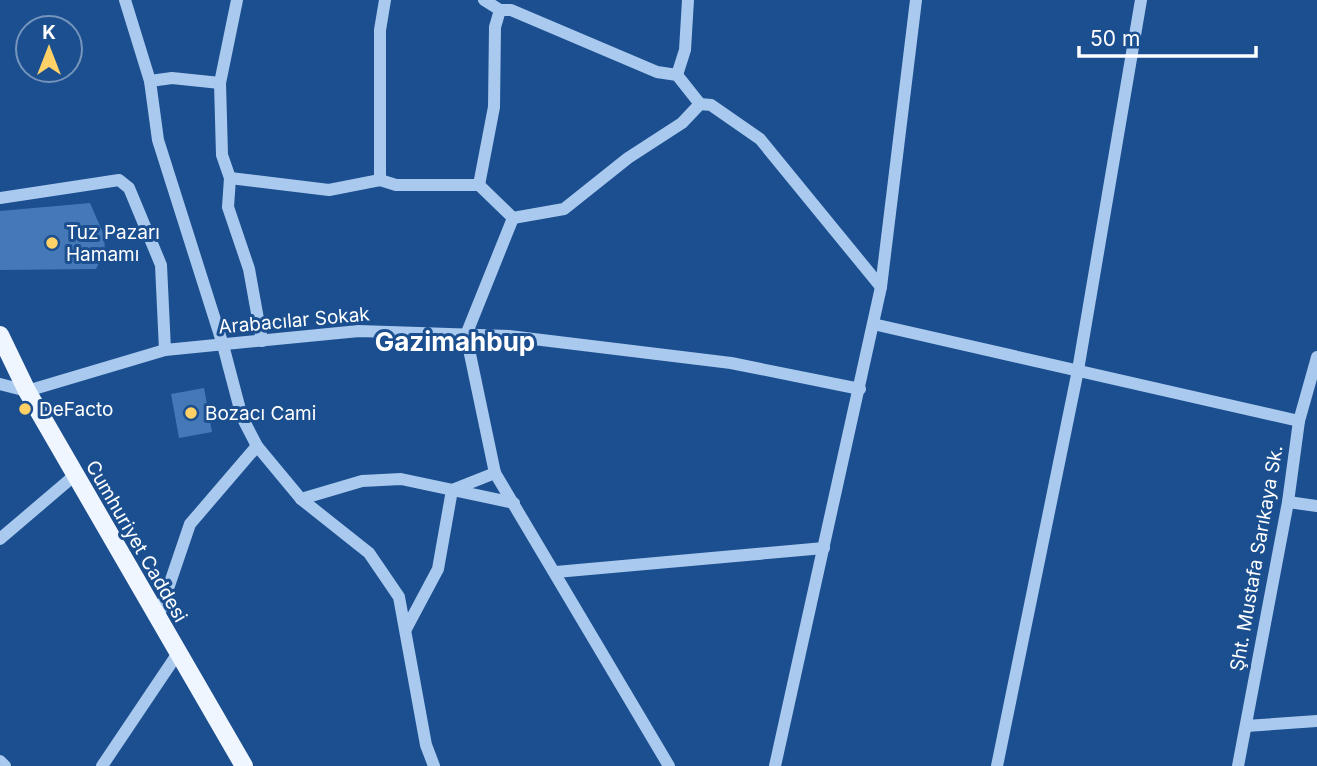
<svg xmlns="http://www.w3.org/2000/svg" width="1317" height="766" viewBox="0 0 1317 766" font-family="Inter,sans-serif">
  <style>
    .building { fill: #4478b7 }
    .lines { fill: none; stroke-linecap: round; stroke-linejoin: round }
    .minor { stroke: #a9c9ee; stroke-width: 12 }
    .major { stroke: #f0f6ff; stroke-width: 18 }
    .poi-dot { fill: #ffd166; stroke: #1b4f8f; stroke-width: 2.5 }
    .labels { text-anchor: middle; stroke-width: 6; stroke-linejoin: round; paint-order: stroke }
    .poi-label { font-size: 19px; fill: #fff; stroke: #1b4f8f; text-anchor: start }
    .street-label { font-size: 19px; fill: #fff; stroke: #1b4f8f }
    .district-label { font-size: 26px; font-weight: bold; fill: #fff; stroke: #1b4f8f }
  </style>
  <rect width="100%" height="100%" fill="#1b4f8f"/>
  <!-- building -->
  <g class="building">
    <polygon points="90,203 104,235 105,251 96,269 0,270 0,211"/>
    <polygon points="204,388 212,432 179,438 171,394"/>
  </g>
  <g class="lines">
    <!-- minor -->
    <g class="minor">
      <polyline points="125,0 150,81 158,140 223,345 242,417 257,446 301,499 369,553 399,597 426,745 434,766"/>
      <polyline points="237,0 220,83 222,155 230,178 228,207 249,269 262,341"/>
      <polyline points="484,0 500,10 511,10 657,72 677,75 700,104 711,105 760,139 881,287"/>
      <polyline points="677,75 685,50 688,0"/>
      <polyline points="150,81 172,78 220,83"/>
      <polyline points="230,178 329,190 380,180 396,185 479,185 513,218 564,209 628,158 682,123 700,104"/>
      <polyline points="380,180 380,30 385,0"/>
      <polyline points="479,185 494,107 495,27 500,10"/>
      <polyline points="0,198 119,180 129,188 161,265 165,350"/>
      <polyline points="873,324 1299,421"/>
      <polyline points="0,384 27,391 165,350 359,331 509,336 731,363 860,389"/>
      <polyline points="495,473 669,766"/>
      <polyline points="301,499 362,481 401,479 514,503"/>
      <polyline points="1288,502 1317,506"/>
      <polyline points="0,539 75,475"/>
      <polyline points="556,572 824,548"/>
      <polyline points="158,618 190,524 257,446"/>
      <polyline points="406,629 438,569 452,490 495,473 466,335 513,218"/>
      <polyline points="1246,726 1317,721"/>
      <polyline points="0,761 5,766"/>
      <polyline points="102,766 178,653"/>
      <polyline points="775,766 881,287 916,0"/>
      <polyline points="997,766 1078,370 1141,0"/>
      <polyline points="1238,766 1288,502 1299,421 1317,357"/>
    </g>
    <!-- major -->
    <polyline class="major" points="0,335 27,391 244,766"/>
  </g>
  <!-- markers -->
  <g class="poi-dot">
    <circle cx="52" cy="243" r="7"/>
    <circle cx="25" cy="409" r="7"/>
    <circle cx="191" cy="413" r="7"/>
  </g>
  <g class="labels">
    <!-- poi labels -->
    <g class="poi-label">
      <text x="66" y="239">Tuz Pazarı<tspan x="66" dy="22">Hamamı</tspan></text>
      <text x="39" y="416">DeFacto</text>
      <text x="205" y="420">Bozacı Cami</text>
    </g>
    <!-- street labels -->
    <g class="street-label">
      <text transform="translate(294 320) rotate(-5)" y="7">Arabacılar Sokak</text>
      <text transform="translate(137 541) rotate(60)" y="7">Cumhuriyet Caddesi</text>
      <text transform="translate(1256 558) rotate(-80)" y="7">Şht. Mustafa Sarıkaya Sk.</text>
    </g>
    <!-- district labels -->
    <g class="district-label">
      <text x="455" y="351">Gazimahbup</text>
    </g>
  </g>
  <!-- north arrow -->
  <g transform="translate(49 49)"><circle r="33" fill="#1b4f8f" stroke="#7695bc" stroke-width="2"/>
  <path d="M0-5L12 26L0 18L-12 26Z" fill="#ffd166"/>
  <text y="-10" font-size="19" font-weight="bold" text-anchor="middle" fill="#ffffff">K</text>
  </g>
  <!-- scale -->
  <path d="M1079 46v10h177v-10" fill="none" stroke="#ffffff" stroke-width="3.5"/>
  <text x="1090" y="46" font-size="21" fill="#ffffff" stroke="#1b4f8f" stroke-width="5" paint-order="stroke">50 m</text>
</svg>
